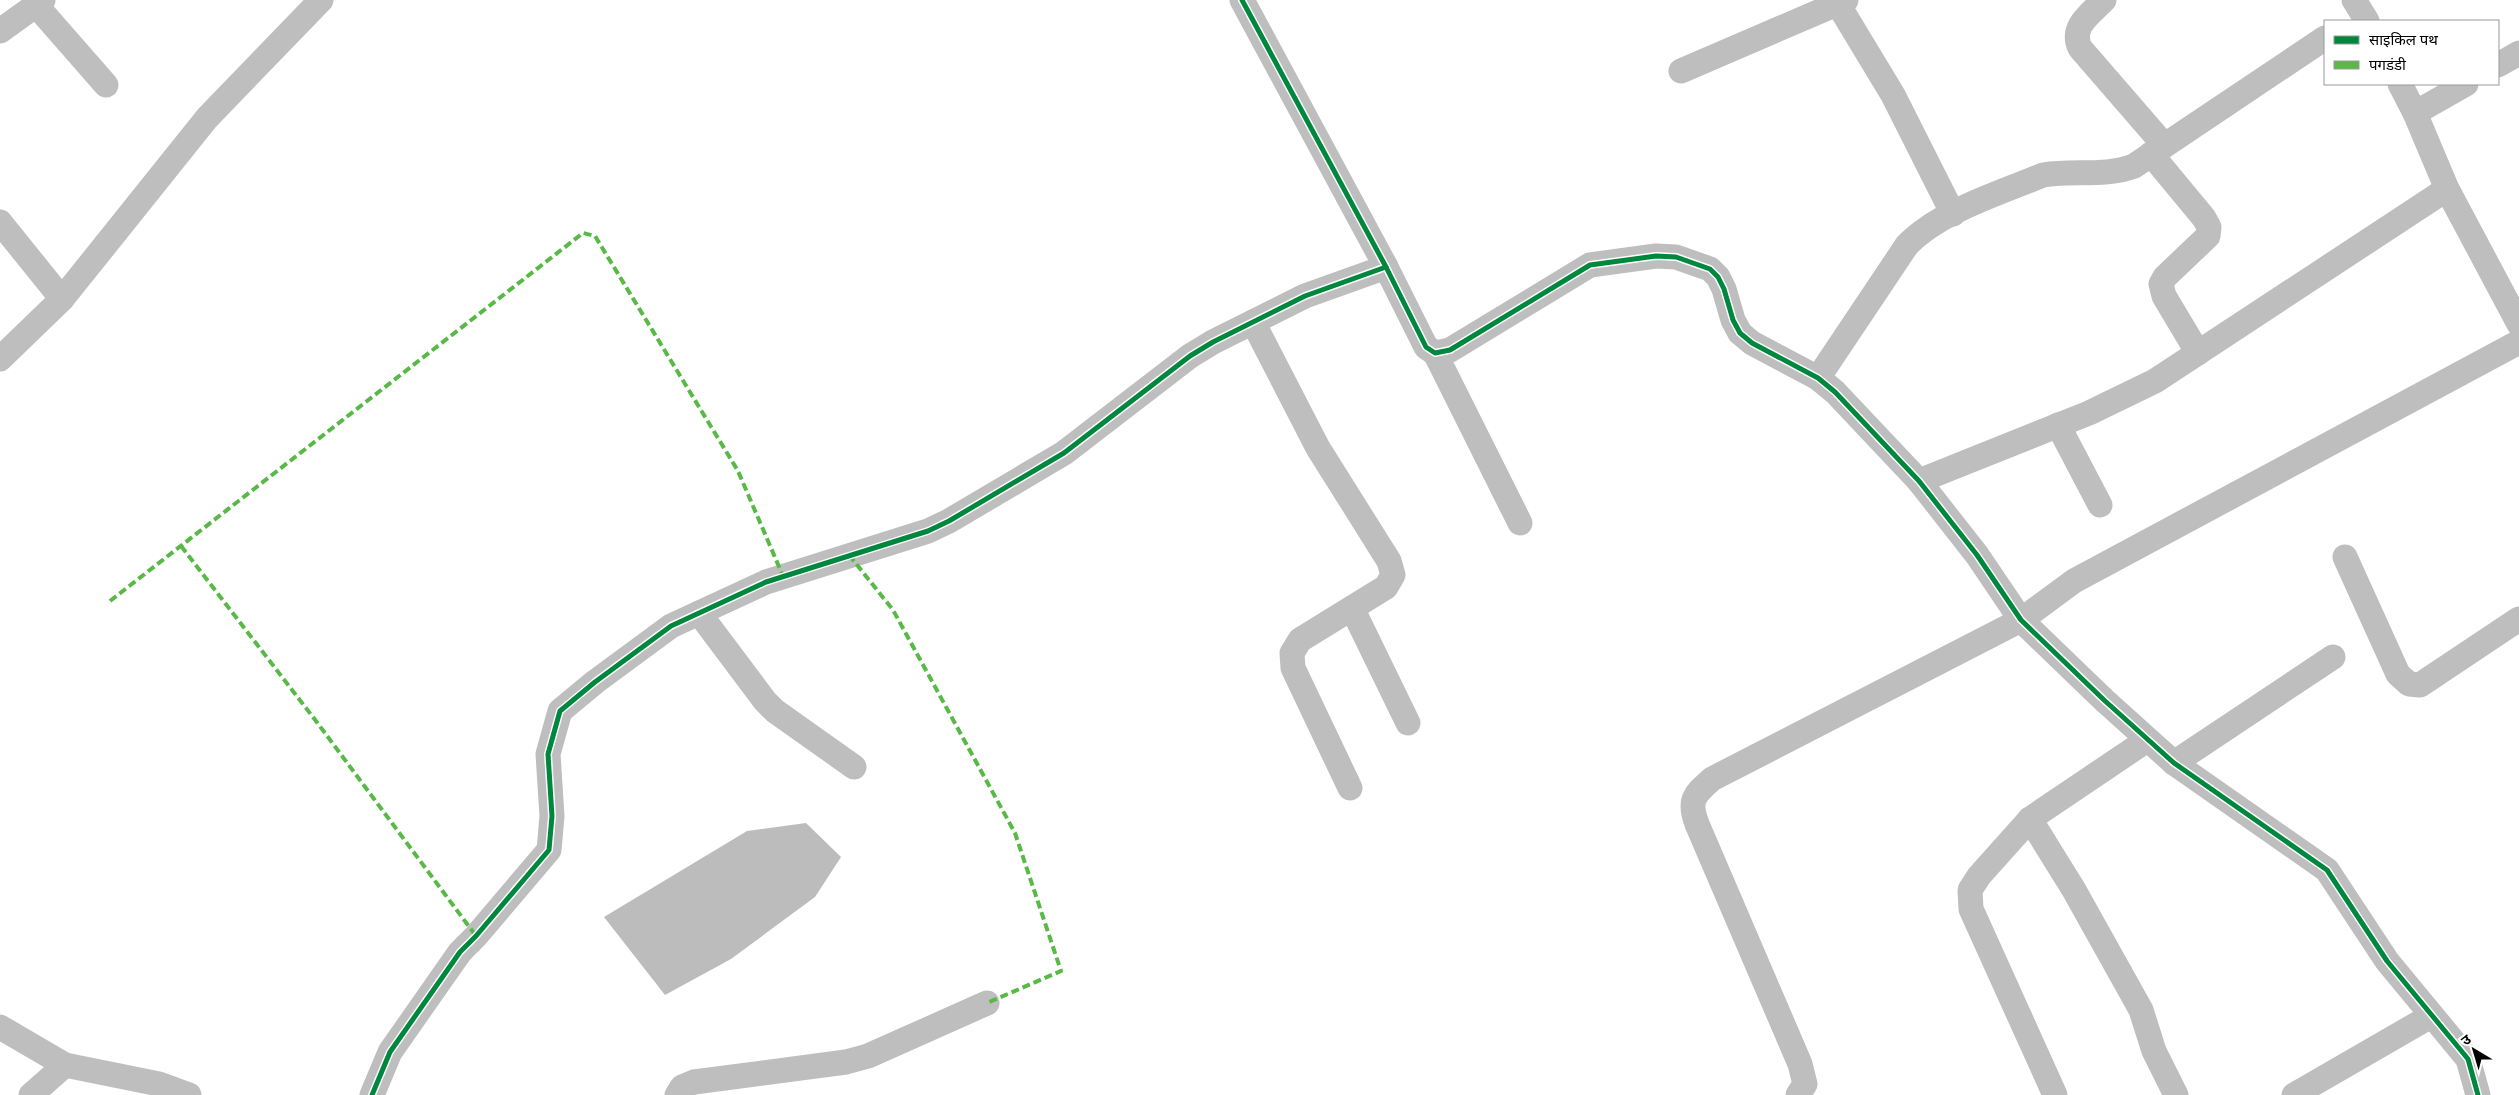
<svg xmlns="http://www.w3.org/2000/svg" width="2519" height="1095" viewBox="0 0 2519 1095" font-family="Lato,'Noto Sans Devanagari',sans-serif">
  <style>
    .water { fill: #bcbcbc }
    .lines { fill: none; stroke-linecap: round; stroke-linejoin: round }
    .minor { stroke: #bebebe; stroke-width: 25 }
    .quiet { stroke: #58b947; stroke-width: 4; stroke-dasharray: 8 4; stroke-linecap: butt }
    .cycleway-casing { stroke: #fff; stroke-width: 8 }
    .cycleway { stroke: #00873e; stroke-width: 5 }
  </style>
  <rect width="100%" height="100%" fill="#fff"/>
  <!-- water -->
  <polygon class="water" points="806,823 841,857 815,897 731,959 665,995 604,917 747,831"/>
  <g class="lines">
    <!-- minor -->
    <g class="minor">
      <polyline points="1242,0 1386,267 1426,347 1435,353 1450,350 1590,265 1656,256 1676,257 1710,269 1718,277 1724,289 1733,320 1740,333 1752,343 1818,378 1835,392 1919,481 1977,555 2021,620 2104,700 2174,763 2327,870 2387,961 2468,1059 2478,1095"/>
      <path d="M2104 0C2090 14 2070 27 2080 48L2164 145"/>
      <polyline points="2354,0 2367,21"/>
      <polyline points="1838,4 1893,95 1953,214"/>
      <polyline points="36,5 106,85"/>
      <polyline points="0,31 43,0"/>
      <polyline points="2498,65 2519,53"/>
      <polyline points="1681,71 1846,0"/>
      <polyline points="2400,84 2415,113 2447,189 2519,324"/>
      <polyline points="2415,113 2466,84"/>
      <polyline points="2151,154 2204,218 2209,227 2208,236 2165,277 2161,284 2164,296 2198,353"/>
      <polyline points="0,222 62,299"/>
      <polyline points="1253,322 1318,448 1389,561 1393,575 1386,587 1300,640 1292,653 1293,668 1350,788"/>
      <polyline points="1435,353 1520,523"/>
      <polyline points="0,359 62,299 207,118 321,0"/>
      <path d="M1818 378 1907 245C1940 211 2000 193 2043 175 2074 170 2105 177 2134 166L2325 38"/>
      <polyline points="2058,425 2100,505"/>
      <polyline points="1919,481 2089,413 2155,381 2447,189"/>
      <polyline points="2345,557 2398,674 2409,684 2420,685 2519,619"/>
      <polyline points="1352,608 1408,723"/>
      <polyline points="699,613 765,701 775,711 854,767"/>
      <polyline points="2174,763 2333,657"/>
      <polyline points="2030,819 2074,890 2141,1010 2154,1051 2176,1095"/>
      <polyline points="0,1027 65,1065 159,1084 189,1095"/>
      <polyline points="31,1095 65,1065"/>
      <polyline points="372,1095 390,1052 460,952 476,936 549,850 552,816 548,754 560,711 595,682 671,626 766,582 928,531 949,521 1064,453 1190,356 1213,342 1305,296 1386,267"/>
      <polyline points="677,1095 682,1087 694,1082 846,1062 868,1056 987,1003"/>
      <path d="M1798 1095 1805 1084 1800 1064 1697 824C1688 800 1694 795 1712 779L2021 620 2074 581 2519 342"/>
      <polyline points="2055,1095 1971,909 1970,890 1979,876 2030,819 2147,740"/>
      <polyline points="2294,1095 2431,1016"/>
    </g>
    <!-- quiet -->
    <g class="quiet">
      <polyline points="181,546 316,721 476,936"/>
      <polyline points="849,555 893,610 1015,833 1061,971 987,1003"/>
      <polyline points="110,601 583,233 595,236 738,471 783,576"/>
    </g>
    <defs>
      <g id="cycleway">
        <polyline points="1242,0 1386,267 1426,347 1435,353 1450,350 1590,265 1656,256 1676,257 1710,269 1718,277 1724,289 1733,320 1740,333 1752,343 1818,378 1835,392 1919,481 1977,555 2021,620 2104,700 2174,763 2327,870 2387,961 2468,1059 2478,1095"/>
        <polyline points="372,1095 390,1052 460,952 476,936 549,850 552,816 548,754 560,711 595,682 671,626 766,582 928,531 949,521 1064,453 1190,356 1213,342 1305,296 1386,267"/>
      </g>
    </defs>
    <!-- cycleway casing -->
    <use href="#cycleway" class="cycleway-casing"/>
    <!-- cycleway -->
    <use href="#cycleway" class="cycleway"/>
  </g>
  <!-- legend -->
  <rect x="2324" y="20" width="175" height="65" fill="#ffffff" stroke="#999999"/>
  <rect x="2334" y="36" width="25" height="8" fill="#00873e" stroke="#999999"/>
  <text x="2369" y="45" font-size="15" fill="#000000">साइकिल पथ</text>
  <rect x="2334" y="61" width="25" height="8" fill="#58b947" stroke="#999999"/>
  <text x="2369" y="70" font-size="15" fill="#000000">पगडंडी</text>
  <!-- north arrow -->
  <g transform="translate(2474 1050) rotate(322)" stroke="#ffffff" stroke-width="4" paint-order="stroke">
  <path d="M0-4L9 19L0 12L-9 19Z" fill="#000000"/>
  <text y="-8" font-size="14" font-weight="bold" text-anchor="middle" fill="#000000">उ</text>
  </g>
</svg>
